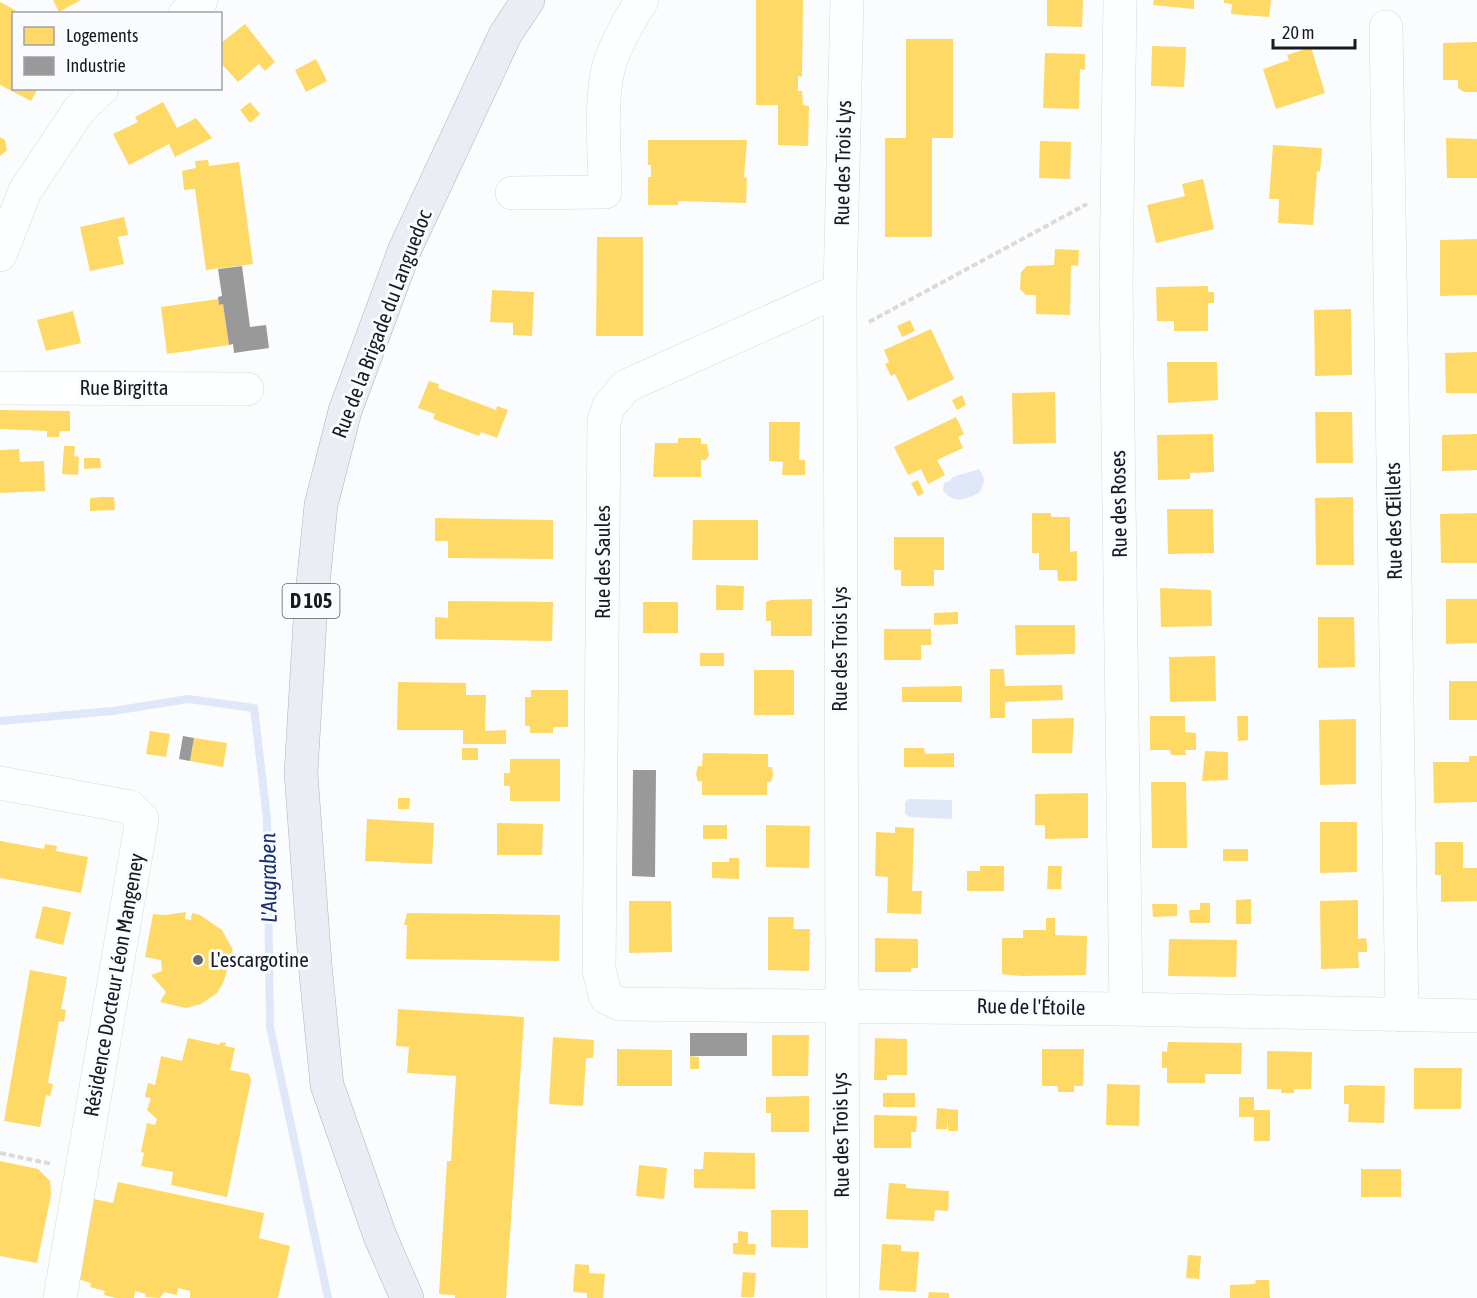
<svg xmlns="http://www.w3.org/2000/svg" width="1477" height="1298" viewBox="0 0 1477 1298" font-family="'Asap Condensed',sans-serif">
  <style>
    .water { fill: #dfe7f9 }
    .homes { fill: #ffd966 }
    .industry { fill: #999 }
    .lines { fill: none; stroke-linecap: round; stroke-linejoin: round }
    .stream { stroke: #dfe7f9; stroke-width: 8 }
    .minor-casing { stroke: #d6d8db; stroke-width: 34 }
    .major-casing { stroke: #aeb3bf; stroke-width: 34 }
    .path { stroke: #dadada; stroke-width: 4; stroke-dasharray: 6 3; stroke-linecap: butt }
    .minor { stroke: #feffff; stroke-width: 33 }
    .major { stroke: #eaedf4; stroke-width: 33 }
    .poi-dot { fill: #67696e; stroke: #fafbff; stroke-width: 2 }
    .labels { text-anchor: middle; stroke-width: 6; stroke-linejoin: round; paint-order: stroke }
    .shield { fill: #fafbff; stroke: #5c5e63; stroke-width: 1.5 }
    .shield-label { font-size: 20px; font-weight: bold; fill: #181a20 }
    .street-label { font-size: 21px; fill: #181a20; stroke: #fafbff }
    .poi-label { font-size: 21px; fill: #181a20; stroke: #fafbff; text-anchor: start }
    .water-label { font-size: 22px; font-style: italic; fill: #172e72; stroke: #fafbff }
  </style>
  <rect width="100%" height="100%" fill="#fbfcfe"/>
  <!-- water -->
  <g class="water">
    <path d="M979 469C986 478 985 483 979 493 966 500 952 504 943 490L944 483 950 481 953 477Z"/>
    <polygon points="908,799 952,800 952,819 911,817 905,814 905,802"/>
  </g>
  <!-- homes -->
  <g class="homes">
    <polygon points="53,0 81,0 59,12"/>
    <polygon points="756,0 803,0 802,77 798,76 798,91 802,91 803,105 809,106 808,146 778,145 778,105 756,105"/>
    <polygon points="1047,0 1083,0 1082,27 1047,26"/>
    <polygon points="1154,0 1194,0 1194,9 1153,5"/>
    <polygon points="1224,0 1271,0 1269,17 1231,14 1232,4 1224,3"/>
    <polygon points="0,2 22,14 14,14 14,88 38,88 31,101 0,85"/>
    <polygon points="245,24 275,62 265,71 259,64 238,82 220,62 220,44"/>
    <polygon points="906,39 953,39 953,138 932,138 932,237 885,237 885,138 906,138"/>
    <polygon points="1477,42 1477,92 1464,92 1458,88 1458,80 1443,80 1443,43"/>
    <polygon points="1152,46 1186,47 1184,87 1151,86"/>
    <polygon points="1311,47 1325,93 1276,109 1263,69 1289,60 1287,55"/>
    <polygon points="1045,53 1085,54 1085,70 1080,69 1079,109 1043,108"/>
    <polygon points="316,59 327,81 306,92 295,70"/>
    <polygon points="163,102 177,128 196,118 212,138 175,157 169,144 129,165 113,134 138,122 135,117"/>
    <polygon points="250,102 260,114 250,123 240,110"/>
    <polygon points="0,137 5,140 7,150 0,156"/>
    <polygon points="1446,138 1477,139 1477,178 1447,178"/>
    <polygon points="648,140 747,140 744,177 747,178 746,203 678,201 678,205 648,205 648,177 651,177 651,165 648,165"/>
    <polygon points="1040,141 1071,142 1070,179 1039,178"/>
    <polygon points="1273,145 1322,148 1320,172 1317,171 1313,225 1278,223 1279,199 1269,199"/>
    <polygon points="208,160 209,166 239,162 253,264 206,270 195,189 184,190 182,171 196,168 195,161"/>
    <polygon points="1203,179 1214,229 1156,243 1147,205 1185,196 1182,184"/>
    <polygon points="124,217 128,235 118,237 124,264 90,271 80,227"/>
    <polygon points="597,237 643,237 643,336 596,336"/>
    <polygon points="1477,239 1477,295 1440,296 1440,240"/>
    <polygon points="1055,249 1079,250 1078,266 1071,265 1070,315 1036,314 1036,295 1026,295 1020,289 1021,272 1027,266 1054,265"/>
    <polygon points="1208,286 1208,292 1214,292 1214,303 1208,303 1208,331 1174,331 1174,321 1157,321 1156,287"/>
    <polygon points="492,290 534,292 532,336 513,335 513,323 490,322"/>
    <polygon points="218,299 219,305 223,304 229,345 167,354 161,307"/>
    <polygon points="1351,309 1352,375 1315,376 1314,310"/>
    <polygon points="73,311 81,343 46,351 37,320"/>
    <polygon points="910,320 915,331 902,337 897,326"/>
    <polygon points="931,329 954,379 908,401 895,374 891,376 885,364 889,362 884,350"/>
    <polygon points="1477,352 1477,393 1446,393 1445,353"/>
    <polygon points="1167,362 1217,362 1218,400 1168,403"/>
    <polygon points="429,381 439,384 438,388 496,410 497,406 508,410 497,438 481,432 479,436 433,419 435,414 418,408"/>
    <polygon points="1055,392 1056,443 1013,444 1012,393"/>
    <polygon points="962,395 966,405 957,410 952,400"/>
    <polygon points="0,410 70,411 70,431 60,431 59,437 47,437 47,431 0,429"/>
    <polygon points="1315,412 1352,412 1353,463 1316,463"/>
    <polygon points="956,417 964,434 958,437 963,448 937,460 945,475 928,484 921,469 908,475 894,447"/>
    <polygon points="769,422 800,422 799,460 805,460 805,475 782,475 783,462 769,461"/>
    <polygon points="1213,434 1214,472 1190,473 1190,479 1158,480 1157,435"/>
    <polygon points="1477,434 1477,470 1442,471 1442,435"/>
    <polygon points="678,438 701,438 701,444 707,444 709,455 706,460 701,460 701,477 653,477 655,443 678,443"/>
    <polygon points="64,446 75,446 74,456 79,457 78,475 62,474"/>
    <polygon points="19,449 20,462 44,461 45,491 0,493 0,450"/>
    <polygon points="84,458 100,458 101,468 84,469"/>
    <polygon points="918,480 924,493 918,496 911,483"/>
    <polygon points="102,497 114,497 115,510 90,511 90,498"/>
    <polygon points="1353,497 1354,565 1316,565 1315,498"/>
    <polygon points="1167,509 1213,509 1214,553 1168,554"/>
    <polygon points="1032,513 1051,513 1051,517 1070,517 1070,552 1077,551 1077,581 1058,581 1057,570 1039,570 1039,553 1032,553"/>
    <polygon points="1477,513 1477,563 1441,563 1440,514"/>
    <polygon points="435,518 553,520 553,559 448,558 448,541 435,541"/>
    <polygon points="693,520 758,520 758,560 692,560"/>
    <polygon points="894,537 944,537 944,570 934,570 934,586 901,586 901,570 894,570"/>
    <polygon points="716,585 744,586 743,610 716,610"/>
    <polygon points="1160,588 1211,590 1212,626 1161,627"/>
    <polygon points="812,599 812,636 771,636 771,621 766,621 766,602 771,600"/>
    <polygon points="1446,599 1477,599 1477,643 1446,644"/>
    <polygon points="448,601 553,602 552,641 435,639 435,617 448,618"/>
    <rect x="643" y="602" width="35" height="31"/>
    <polygon points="958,612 958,624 934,625 934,613"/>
    <polygon points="1318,617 1354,617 1355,667 1318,668"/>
    <polygon points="1015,625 1075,625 1075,654 1016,655"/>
    <polygon points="884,629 931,629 931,645 921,645 921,660 884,660"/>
    <rect x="700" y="653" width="24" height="13"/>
    <polygon points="1215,656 1216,701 1170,702 1169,657"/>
    <polygon points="990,669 1004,669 1005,686 1062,685 1063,700 1005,702 1005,718 990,718"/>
    <rect x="754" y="670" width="40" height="45"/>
    <rect x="1449" y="681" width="28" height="39"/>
    <polygon points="398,682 466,683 466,695 486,695 485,731 506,730 506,744 463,744 463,730 397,730"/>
    <polygon points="962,686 962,702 902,702 902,687"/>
    <polygon points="531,690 568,690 568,727 553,727 553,733 530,733 530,726 525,726 525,697 531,697"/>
    <polygon points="1150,716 1185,716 1185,732 1196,733 1196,750 1185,750 1186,755 1171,755 1170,750 1150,750"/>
    <polygon points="1237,716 1248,716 1248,740 1238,741"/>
    <polygon points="1074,718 1072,753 1032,753 1032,719"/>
    <polygon points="1356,719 1356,784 1320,785 1319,720"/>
    <polygon points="150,731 170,734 166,757 146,754"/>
    <polygon points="194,738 227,743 223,767 190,761"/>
    <rect x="462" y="748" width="16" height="12"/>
    <polygon points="904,748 924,748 925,754 954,753 954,767 904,767"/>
    <polygon points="1205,751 1228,752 1228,780 1202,781"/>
    <polygon points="703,753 768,754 768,767 772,767 773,774 771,782 767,782 767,795 702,795 702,781 698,782 696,774 698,766 702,766"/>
    <polygon points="1469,756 1477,756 1477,802 1434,803 1433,762 1469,762"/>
    <polygon points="510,759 560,759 560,801 510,801 510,786 504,786 504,773 510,773"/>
    <polygon points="1151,782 1186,782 1187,848 1152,848"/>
    <polygon points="1088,793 1088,838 1045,839 1045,825 1035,825 1035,794"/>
    <polygon points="398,798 410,798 409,809 398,809"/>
    <polygon points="367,819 434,823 432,864 365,861"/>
    <polygon points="1320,822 1357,822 1357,872 1320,873"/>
    <polygon points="497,823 543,824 542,855 497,855"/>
    <rect x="703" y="825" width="24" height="14"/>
    <polygon points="766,825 810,826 809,868 766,867"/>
    <polygon points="895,827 914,828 912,891 922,891 921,914 887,913 888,877 875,876 876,832 895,833"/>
    <polygon points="0,841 44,849 45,844 57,846 56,851 88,857 81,893 0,878"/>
    <polygon points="1435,842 1463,842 1463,868 1477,868 1477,901 1441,902 1441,875 1435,875"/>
    <rect x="1223" y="849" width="25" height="12"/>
    <polygon points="729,858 739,858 739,879 712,878 712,862 729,862"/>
    <polygon points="980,866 1004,866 1004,891 967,891 967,871 980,871"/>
    <polygon points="1048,866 1062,866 1061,889 1047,889"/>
    <polygon points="1251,899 1251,924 1236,924 1236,900"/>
    <polygon points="1358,900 1358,939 1366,938 1367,945 1367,952 1358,952 1359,968 1321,969 1320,901"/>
    <polygon points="629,901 671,901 672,952 629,953"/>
    <polygon points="1200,903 1210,903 1210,923 1190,923 1189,910 1200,910"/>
    <polygon points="1152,904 1177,904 1177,916 1153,917"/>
    <polygon points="43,906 71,912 63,945 35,938"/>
    <polygon points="186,912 185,919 191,920 192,913 200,915 222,930 232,948 234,960 234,969 228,968 223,983 217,993 201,1004 186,1008 160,1002 166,992 151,975 162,971 161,960 145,957 153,914 165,915"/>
    <polygon points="407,913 560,915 559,961 406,959 407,925 404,925"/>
    <polygon points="768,917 794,917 793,929 810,929 809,971 768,970"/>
    <polygon points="1046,918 1055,918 1055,935 1087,936 1086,975 1021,976 1002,974 1002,938 1023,938 1023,930 1046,930"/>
    <polygon points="875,938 918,939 918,968 911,968 911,972 875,972"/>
    <polygon points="1169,939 1237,940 1236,977 1168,976"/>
    <polygon points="30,970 67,977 61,1009 66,1010 64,1022 59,1021 48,1083 53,1084 50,1096 46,1095 40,1127 4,1121"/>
    <polygon points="398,1009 524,1017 506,1298 455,1298 455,1295 439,1294 447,1161 451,1161 456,1076 407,1073 409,1047 396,1046"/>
    <polygon points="772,1035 809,1035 808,1076 772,1076"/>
    <polygon points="553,1037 594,1040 593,1058 586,1058 583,1106 549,1104"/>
    <polygon points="188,1038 220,1045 220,1042 226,1043 225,1046 235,1048 230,1070 249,1074 251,1080 227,1197 171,1185 173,1172 141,1166 144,1153 141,1152 147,1123 155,1125 157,1119 147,1110 151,1098 145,1097 148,1083 155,1085 161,1056 182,1061"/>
    <polygon points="875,1038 907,1039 907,1075 887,1075 887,1080 874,1080"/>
    <polygon points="1168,1042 1242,1043 1241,1074 1205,1074 1205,1083 1167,1083 1167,1068 1162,1068 1162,1051 1167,1052"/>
    <polygon points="617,1049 672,1050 672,1086 617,1086"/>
    <polygon points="1042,1049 1084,1049 1083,1086 1074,1086 1074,1092 1058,1092 1058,1086 1042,1086"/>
    <polygon points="1267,1051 1312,1052 1311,1089 1294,1089 1294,1093 1281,1093 1281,1089 1267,1089"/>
    <polygon points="690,1056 699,1057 699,1069 690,1069"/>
    <polygon points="1414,1068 1462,1068 1461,1109 1414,1109"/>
    <polygon points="1107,1084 1140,1085 1139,1126 1106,1125"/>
    <polygon points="1349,1085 1385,1086 1384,1123 1348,1122 1349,1104 1344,1104 1344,1086"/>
    <rect x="883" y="1093" width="32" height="14"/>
    <polygon points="809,1096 809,1132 771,1132 771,1113 766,1113 766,1097"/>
    <polygon points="1239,1097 1254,1097 1254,1110 1270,1110 1270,1141 1254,1141 1254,1117 1239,1117"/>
    <polygon points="937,1108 958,1110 958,1131 948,1131 948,1116 947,1129 936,1129"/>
    <polygon points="874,1115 917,1116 916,1132 911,1132 911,1148 874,1148"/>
    <polygon points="704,1152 755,1153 755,1189 694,1188 694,1169 703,1169"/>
    <polygon points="0,1161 38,1169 50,1181 51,1195 37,1263 0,1256"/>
    <polygon points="639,1165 667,1168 664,1199 636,1196"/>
    <rect x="1361" y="1169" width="40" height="28"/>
    <polygon points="118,1182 264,1213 259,1238 290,1246 278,1298 190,1298 190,1291 178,1288 177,1295 164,1292 160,1298 145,1297 146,1294 135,1291 134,1298 116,1298 104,1295 105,1291 90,1287 91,1283 77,1279 94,1199 113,1203"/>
    <polygon points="889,1183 906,1184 906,1188 949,1191 948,1211 935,1210 934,1221 886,1219"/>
    <polygon points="771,1210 808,1210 808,1248 771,1247"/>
    <polygon points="738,1231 748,1232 748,1244 756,1244 755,1255 733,1254 733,1243 738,1243"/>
    <polygon points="882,1244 901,1245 901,1251 919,1252 916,1292 879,1290"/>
    <polygon points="1188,1255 1201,1256 1199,1279 1186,1278"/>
    <polygon points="575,1264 589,1265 589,1273 605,1274 603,1298 587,1298 587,1293 573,1292"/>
    <polygon points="743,1272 756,1273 754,1297 741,1297"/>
    <polygon points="1256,1280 1269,1280 1270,1298 1230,1298 1230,1285 1255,1284"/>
    <polygon points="929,1292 949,1293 949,1298 928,1298"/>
  </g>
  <!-- industry -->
  <g class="industry">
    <polygon points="242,266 250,327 266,325 269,348 234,353 233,344 229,345 223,304 219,305 218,297 222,296 218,269"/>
    <polygon points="183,736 194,738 190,761 179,759"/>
    <polygon points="633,770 656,770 655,877 632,876"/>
    <rect x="690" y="1033" width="57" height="23"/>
  </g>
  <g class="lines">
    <!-- stream -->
    <polyline class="stream" points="0,721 113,711 188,699 254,708 267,818 270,1027 328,1298"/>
    <defs>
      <g id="minor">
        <polyline points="1120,0 1116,284 1126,1009"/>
        <polyline points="185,14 201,0"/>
        <polyline points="1386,27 1402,1015"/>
        <path d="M512 193 605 192C605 153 599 98 610 62 618 40 629 20 642 0"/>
        <polyline points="0,255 25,191 79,110 102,88"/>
        <polyline points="840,290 626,386 609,406 604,421 599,970 606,997 620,1004 1126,1009 1477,1016"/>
        <polyline points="0,388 247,389"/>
        <polyline points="0,783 130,807 142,819 60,1298"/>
        <polyline points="843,1298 840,290 847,0"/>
      </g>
      <polyline id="major" points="407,1298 380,1236 327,1085 315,964 301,773 311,604 321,505 345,411 405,249 505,35 528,0"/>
    </defs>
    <!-- minor casing -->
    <use href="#minor" class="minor-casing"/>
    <!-- major casing -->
    <use href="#major" class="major-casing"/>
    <!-- path -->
    <g class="path">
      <polyline points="869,322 1087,204"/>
      <polyline points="0,1153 52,1164"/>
    </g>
    <!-- minor -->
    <use href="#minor" class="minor"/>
    <!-- major -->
    <use href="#major" class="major"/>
  </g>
  <!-- markers -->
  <circle class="poi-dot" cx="198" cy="960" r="6"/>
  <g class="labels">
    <!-- shield labels -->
    <rect class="shield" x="282.5" y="584" width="57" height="34" rx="4.5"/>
    <g class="shield-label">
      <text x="311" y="608">D 105</text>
    </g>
    <!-- street labels -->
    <g class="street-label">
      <text transform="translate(843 163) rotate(-89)" y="7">Rue des Trois Lys</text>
      <text transform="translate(382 324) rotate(-69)" y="7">Rue de la Brigade du Languedoc</text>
      <text x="124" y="395">Rue Birgitta</text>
      <text transform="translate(1119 504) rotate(-91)" y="7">Rue des Roses</text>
      <text transform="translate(1394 521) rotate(-91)" y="7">Rue des Œillets</text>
      <text transform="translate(603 562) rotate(-90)" y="7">Rue des Saules</text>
      <text transform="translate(840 649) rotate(-90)" y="7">Rue des Trois Lys</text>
      <text transform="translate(114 985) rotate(-80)" y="7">Résidence Docteur Léon Mangeney</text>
      <text transform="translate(1031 1007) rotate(1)" y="7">Rue de l'Étoile</text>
      <text transform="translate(841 1135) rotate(-91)" y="7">Rue des Trois Lys</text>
    </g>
    <!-- poi labels -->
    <g class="poi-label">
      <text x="210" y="967">L'escargotine</text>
    </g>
    <!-- water labels -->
    <g class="water-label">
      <text transform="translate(268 878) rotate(-91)" y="8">L'Augraben</text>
    </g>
  </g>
  <!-- legend -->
  <rect x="12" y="12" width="210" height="78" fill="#fafbff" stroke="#a0a1a6" stroke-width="1.5"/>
  <rect x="24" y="27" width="30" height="18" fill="#ffd966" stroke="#a0a1a6" stroke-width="1.5"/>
  <text x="66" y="42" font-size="18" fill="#181a20">Logements</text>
  <rect x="24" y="57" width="30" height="18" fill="#999999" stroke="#a0a1a6" stroke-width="1.5"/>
  <text x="66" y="72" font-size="18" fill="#181a20">Industrie</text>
  <!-- scale -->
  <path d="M1273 39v9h82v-9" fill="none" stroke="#181a20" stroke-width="3"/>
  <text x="1282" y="39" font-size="18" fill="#181a20" stroke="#fafbff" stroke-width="4.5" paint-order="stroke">20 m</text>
</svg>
